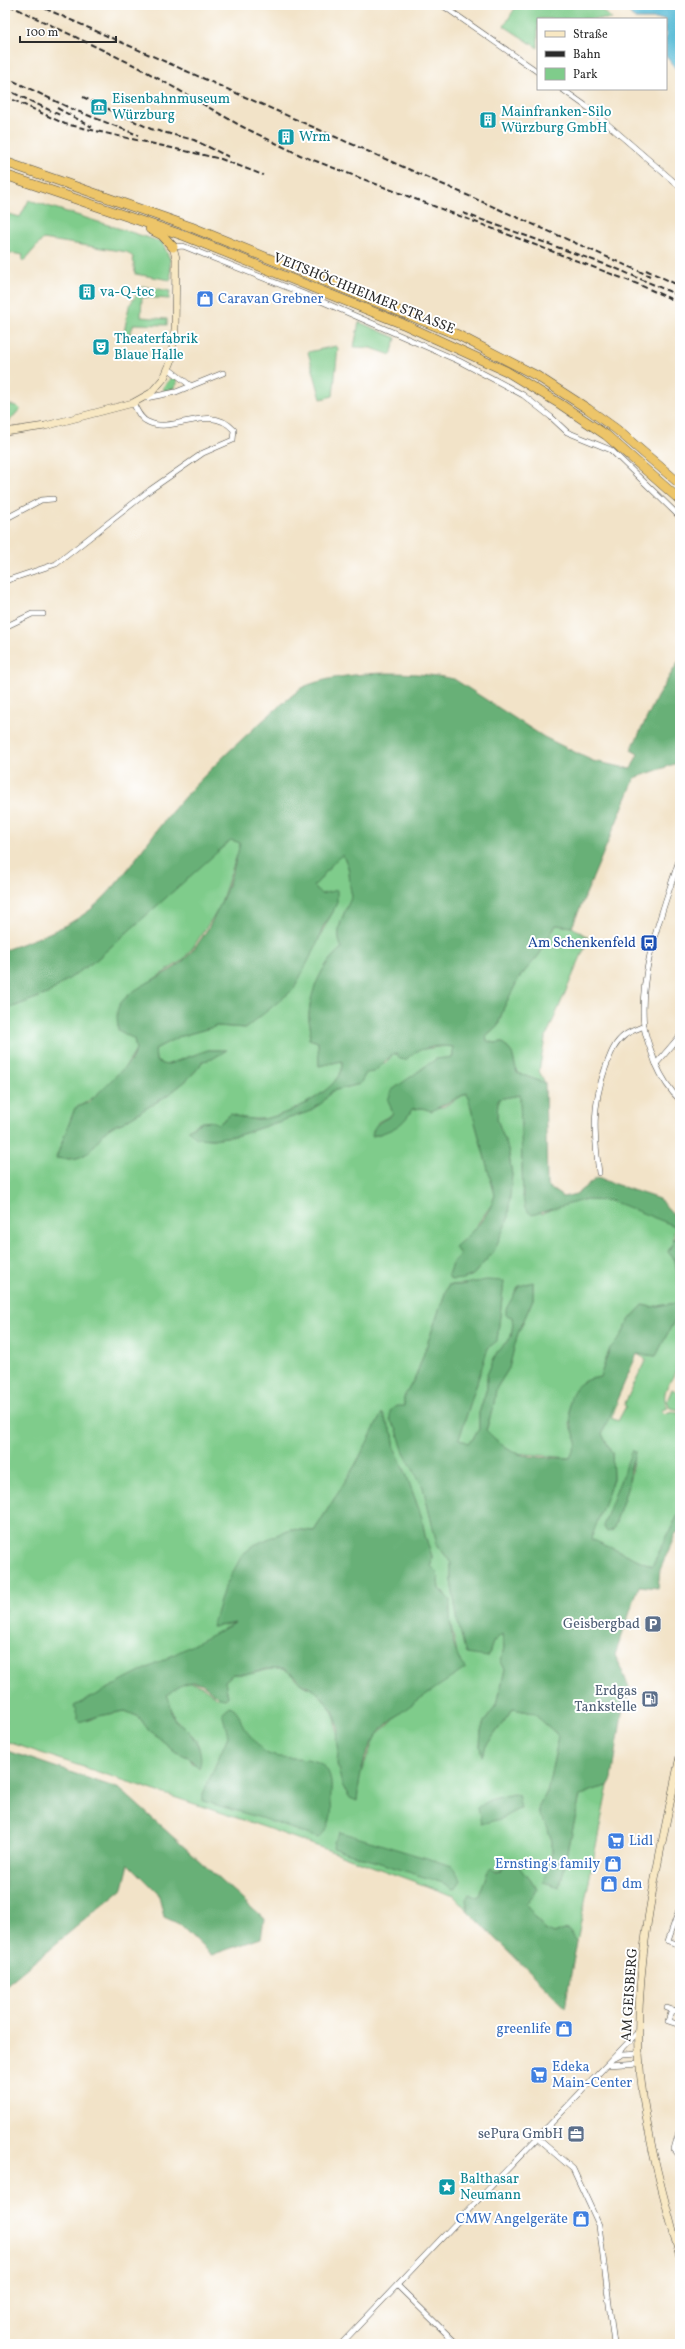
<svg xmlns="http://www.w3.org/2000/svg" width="685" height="2349" font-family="Vollkorn,serif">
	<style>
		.green { fill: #7fcc8b; stroke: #557c5b; fill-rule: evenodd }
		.forest { fill: #67b077; stroke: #496e51 }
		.water { fill: #58bbd6; stroke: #427380 }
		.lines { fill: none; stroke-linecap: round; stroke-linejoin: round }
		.street-casing { stroke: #494743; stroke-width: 6 }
		.secondary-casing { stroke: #494743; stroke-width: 8 }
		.highway-casing { stroke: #494743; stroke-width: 10 }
		.street { stroke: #fff; stroke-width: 5 }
		.secondary { stroke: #f8e8c3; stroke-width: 7 }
		.highway { stroke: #edc569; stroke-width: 9 }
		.rail { stroke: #2b2b2b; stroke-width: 2; stroke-dasharray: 6 3; stroke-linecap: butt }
		.labels { text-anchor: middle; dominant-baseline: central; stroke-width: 4; stroke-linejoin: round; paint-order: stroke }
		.culture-label { font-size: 14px; fill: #0d838f; stroke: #fff; text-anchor: start }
		.street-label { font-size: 14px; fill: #2b2b2b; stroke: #fff }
		.shop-label { font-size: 14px; fill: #366cbe; stroke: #fff; text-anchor: start }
		.transit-label { font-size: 14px; fill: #164399; stroke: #fff; text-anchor: end }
		.service-label { font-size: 14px; fill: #4e5e75; stroke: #fff; text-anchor: end }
	</style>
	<rect width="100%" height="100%" fill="#fff"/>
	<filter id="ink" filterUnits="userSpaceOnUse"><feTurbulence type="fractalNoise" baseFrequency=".025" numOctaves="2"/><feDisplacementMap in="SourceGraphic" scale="8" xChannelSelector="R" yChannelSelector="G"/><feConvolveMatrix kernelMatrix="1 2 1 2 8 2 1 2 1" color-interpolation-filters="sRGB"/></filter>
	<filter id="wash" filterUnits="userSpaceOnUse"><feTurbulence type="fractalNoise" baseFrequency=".012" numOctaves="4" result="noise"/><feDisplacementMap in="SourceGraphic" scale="16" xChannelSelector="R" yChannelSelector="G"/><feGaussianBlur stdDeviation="0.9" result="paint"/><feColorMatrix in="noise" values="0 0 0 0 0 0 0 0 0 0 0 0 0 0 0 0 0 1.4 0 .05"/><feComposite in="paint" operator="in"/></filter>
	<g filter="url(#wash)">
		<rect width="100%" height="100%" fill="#f2e3c8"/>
		<g class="green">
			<path d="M517,5H596L612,19H538V48L504,26Z"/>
			<path d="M29,200L162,242L170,259L171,280L135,274L133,257L127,252L43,239L24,261L22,260L23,255L5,252V213L20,217Z"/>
			<path d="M142,286L170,291L169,299L142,297L141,317L167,319V325L134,324L129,337L123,338L129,306Z"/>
			<path d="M359,322L396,338L391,355L371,348L354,347Z"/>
			<path d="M336,346L338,348L333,396L321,399L308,352Z"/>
			<path d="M171,378L177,379V384L173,389L164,391L163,387Z"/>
			<path d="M5,404L17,406L20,409L5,426Z"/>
			<path d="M231,839L241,843L219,908L194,946L183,960L125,998L127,1035L134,1039L136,1050C125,1071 97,1099 75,1108L56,1158C101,1165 89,1131 122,1123C150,1105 185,1089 203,1061L212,1059L226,1050H208L166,1065L156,1061L155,1049L178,1037L217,1026L246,1028C269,1008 292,985 308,959C318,944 323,927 333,912L314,886C324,876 330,864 342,854C353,872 347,877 352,896C345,912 333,931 342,948C322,962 312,991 309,1014C308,1025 313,1025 309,1039L318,1042L319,1066L342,1061C346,1089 285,1117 262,1119C250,1120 242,1118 231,1114L219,1124C207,1119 198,1122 188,1130L196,1138L213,1139L239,1135L308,1112L332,1091L360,1084L366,1072L386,1063L393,1054H410L417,1050L446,1046L453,1047V1057C419,1061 406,1082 391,1110L393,1114L378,1122L373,1136C386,1133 406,1123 412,1109L443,1107L467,1093L495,1195L492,1204L471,1233L460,1255L452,1264L448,1275L463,1279L473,1275L494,1251L512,1175L508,1149L497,1119L498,1099L520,1095L523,1197L542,1214C562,1202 589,1197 611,1201C628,1203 658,1219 675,1226L673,1242L668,1252L675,1260L680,1299L677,1303L651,1307L643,1305L630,1319L620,1338L610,1348L600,1377L584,1381L570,1424L578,1442L570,1458L514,1453L503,1446L486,1431L494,1404L496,1389L509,1368L517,1336L533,1299V1282L512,1317L513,1323L511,1337L497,1352L487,1375V1388L479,1413V1429L473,1439L468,1443L459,1439L488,1348L497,1340L504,1281L448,1285L416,1376L404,1397V1406L390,1420L397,1430L404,1453L423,1487L437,1544L451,1563V1580L458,1623L488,1657L493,1642L502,1634L504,1647L501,1662L505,1669L497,1705L484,1722L481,1731L480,1746L482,1756L486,1746L513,1709L533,1713L559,1736L547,1792L539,1806V1815L547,1827L552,1841V1853L546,1870L560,1887L580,1796L592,1790L608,1786L577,1941L567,1929L554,1934L545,1930L525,1904L538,1889L514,1860H509L500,1871H488L478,1899L474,1896L466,1904L468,1911L454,1896L267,1828L5,1741V1010L47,994L96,960ZM383,1414L393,1435L395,1449L405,1471L422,1518L425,1536L432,1556L431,1566L437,1572L439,1589L444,1593L458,1658L375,1737L360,1775L357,1800C328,1791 345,1733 332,1711C328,1704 321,1695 314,1690C310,1688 304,1687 300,1683C295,1679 293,1672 285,1670C272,1666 260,1673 248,1674C243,1675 238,1674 233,1674L225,1681L228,1696L216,1698C198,1680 187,1677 167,1695L174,1718L194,1737L199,1747L193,1764L189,1757L176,1752L147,1728L139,1717L125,1711L99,1716L87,1721L237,1622L213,1627L242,1555L290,1529L314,1531L354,1467Z"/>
			<path d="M556,925L572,927L589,938L545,1039L539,1071L545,1083L517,1073L512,1053L502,1042L494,1043L487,1041L486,1036L498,1025L504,1007L519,978L539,955Z"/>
			<path d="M680,1316C680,1330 682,1346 680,1360C677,1379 657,1388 668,1408L662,1410L663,1414L672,1411L680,1414V1511L652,1566L590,1539L613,1479L612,1453L602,1434L615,1401L618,1403L611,1418L618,1421L626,1406L624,1405L646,1359L637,1354L656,1356L675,1319ZM635,1451L629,1483L613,1530Z"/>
			<path d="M672,1389L680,1393V1410L670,1408L667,1401Z"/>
		</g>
		<g class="forest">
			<path d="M680,659V762L635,778L572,927L556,925L539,955L519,978L504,1007L498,1025L486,1036L487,1041L494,1043L502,1042L512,1053L517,1073L545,1083L547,1186L563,1197L576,1194L597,1178L659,1199L679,1220L675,1226L612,1201L583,1200L532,1215L525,1209L523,1197L520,1095L498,1099L497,1119L508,1149L512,1175L508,1219L494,1251L473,1275L463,1279L451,1280L448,1275L452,1264L460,1255L455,1247C472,1232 489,1217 495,1195L467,1093L431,1111L422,1108L412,1109C403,1127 390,1131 372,1136C374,1121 383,1122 393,1114L388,1100L392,1090L436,1059L453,1057V1047C438,1044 415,1048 406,1060L400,1059L397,1054H393L374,1072L366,1073L360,1084L332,1091L322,1103L308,1112L239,1135L213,1139L196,1138L188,1130C199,1123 207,1118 219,1124L231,1114C242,1118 250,1120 262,1119C285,1117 346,1089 342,1061L319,1066L318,1042L309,1039C313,1024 308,1026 309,1015C310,991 323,962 342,948C333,931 345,912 352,896C347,878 353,870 342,855C330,864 324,876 314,886L321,894L337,890V902L333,912L323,927L317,944L294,989L246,1028L217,1026L178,1037L155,1049L156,1061L166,1065L208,1050H227L212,1059L203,1061C185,1089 150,1105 122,1123C89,1131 102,1165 56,1158L75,1108L89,1102L130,1062L136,1050L134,1039L118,1030C118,1024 116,1014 118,1008C126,988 168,976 184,960C214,929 231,884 240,843L231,840L96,960L47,994L5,1010V950C34,939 65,929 90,910C120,886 143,846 168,816C207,769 254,727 301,688C339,670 413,670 454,679L544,737L593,761L631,769L638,754L631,750L657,697Z"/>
			<path d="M680,1228V1291L675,1260L668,1252Z"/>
			<path d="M486,1280L504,1281L497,1341L488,1348L459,1439L468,1443L473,1439L479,1429V1413L487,1388V1375L497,1352L511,1337L513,1323L512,1317L506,1315V1309L519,1286L533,1282V1299L517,1336L509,1368L496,1389L494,1404L486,1430C494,1438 503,1447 513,1452C526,1458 555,1458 570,1458L577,1442C570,1424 561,1392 585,1381C589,1379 595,1378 600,1377L610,1348L620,1338L630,1319L643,1305L651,1307L676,1303L680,1299V1316L675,1319L656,1356L637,1354L602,1434L612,1453L613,1479L591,1539L652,1566L680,1511V1531L676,1533L660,1570L658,1588L639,1586L615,1655L630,1689L628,1700H624L612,1779L608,1786L592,1790L580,1796L560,1887L543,1882L552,1853V1841L547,1827L539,1815V1806L547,1792L559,1736L533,1713L513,1709L486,1746L482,1757L480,1746L481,1731L484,1722L497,1705L505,1669L501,1662L504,1647L502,1634L493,1642L488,1657L466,1654L458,1623L451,1580V1563L437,1544L423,1487L404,1453L397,1430L390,1420V1411L396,1406H404V1397L416,1376L448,1285H460Z"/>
			<path d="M382,1413L393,1435L395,1449L405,1471L422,1518L425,1536L432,1556L431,1566L437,1572L439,1589L450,1600C450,1624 450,1650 466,1668C442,1685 392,1714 376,1736C363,1754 359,1779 357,1801L350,1798L342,1785L337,1764L338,1752L336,1739L339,1728L333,1711L324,1699L314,1690L300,1683L296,1677L284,1669H267L249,1674H233L225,1681L228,1697L225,1699C214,1698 212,1691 204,1685C192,1677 176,1687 167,1695C171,1702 171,1714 174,1719C176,1722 181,1724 184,1727C195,1737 205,1753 199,1768L188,1757L176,1752L147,1728L139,1717L125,1711L99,1716L79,1722L74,1706L235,1623L212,1627L223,1591L242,1555L254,1545L290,1529L314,1531L356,1464Z"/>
			<path d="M632,1450L635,1454L630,1468L629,1483L613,1530L607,1532L603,1526Z"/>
			<path d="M229,1706C239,1708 240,1721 244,1728C246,1731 264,1752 266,1753C287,1764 326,1748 331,1781C332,1788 330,1795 331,1803C333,1816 329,1830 318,1838L261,1818L203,1801V1794L228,1736L222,1712Z"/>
			<path d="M5,1750L120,1789L264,1919L261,1938L211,1955L179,1924L164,1917L158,1893L129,1864L123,1888L5,1986Z"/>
			<path d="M513,1794L518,1795L521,1808L500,1819L481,1824L478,1808L489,1800Z"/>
			<path d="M340,1832L452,1866L461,1880L456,1888L453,1889L446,1884L333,1848L334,1842Z"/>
			<path d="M509,1860H514L538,1889L526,1904L545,1930L554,1934L567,1929L577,1941L565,2007L468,1911L466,1899L469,1894L478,1898L488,1871L491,1868L496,1872L500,1871Z"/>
		</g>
		<path class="water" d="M623,5H680V74L666,56V19H635Z"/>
	</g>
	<g filter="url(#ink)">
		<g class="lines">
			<g class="street-casing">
				<g id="street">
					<path d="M442,5L538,72"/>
					<path d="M562,89L590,109L680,187"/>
					<path d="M173,247L183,246L314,298L459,361L497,381L523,395L551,417L567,432L611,450L680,517"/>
					<path d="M169,369L191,386"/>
					<path d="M146,398L176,392L223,373"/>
					<path d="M5,519L41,500L53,499"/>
					<path d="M5,581L56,564L150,490L203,453L233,440L234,430C209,402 174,435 148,422C140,419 137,410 133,403"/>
					<path d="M5,627L32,614H43"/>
					<path d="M680,857C663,911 638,970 644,1027C646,1039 651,1050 655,1062C661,1076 668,1089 680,1100"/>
					<path d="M656,1064L680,1036"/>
					<path d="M599,1173C594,1134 592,1106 605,1069C610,1056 613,1044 625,1035C630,1031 638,1029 644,1026"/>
					<path d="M680,1907L668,1941L680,1945"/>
					<path d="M667,2008L680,2013"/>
					<path d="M672,2010L668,2021L680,2025"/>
					<path d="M615,2058L623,2054L640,2053"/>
					<path d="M608,2065L640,2063"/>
					<path d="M680,2128L674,2149L680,2156"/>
					<path d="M537,2138L573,2169L599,2225L614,2344"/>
					<path d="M398,2286L457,2344"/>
					<path d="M341,2344L639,2031"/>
				</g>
			</g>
			<g class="secondary-casing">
				<g id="secondary">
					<path d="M5,432L45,426L133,403L151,393L164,378L171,362L175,329L176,258L173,247"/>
					<path d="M680,1756C660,1853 635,1953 639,2053C642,2122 662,2191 680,2257"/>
				</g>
			</g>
			<g class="highway-casing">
				<g id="highway">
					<path d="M5,162L191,227L458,335L537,376L588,409L616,429L680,484"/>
					<path d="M5,175L185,236L403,324L506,371L560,404L606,435L680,500"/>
					<path d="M150,229L162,235L173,247"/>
				</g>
			</g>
			<use href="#street" class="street"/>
			<use href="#secondary" class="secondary"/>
			<use href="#highway" class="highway"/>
			<g class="rail">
				<path d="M9,5L140,68L241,126L300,155L640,285L680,303"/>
				<path d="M37,5L650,276"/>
				<path d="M5,77L72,109L138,135"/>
				<path d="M5,89L62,116"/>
				<path d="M5,96L65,124L221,159L263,175"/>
				<path d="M83,97L151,129L194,140L229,157"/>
				<path d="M57,108L92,127"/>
				<path d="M463,213L615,268L680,296"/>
				<path d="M646,270L680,286"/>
			</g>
		</g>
	</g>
	<defs>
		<g id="museum-square" transform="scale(0.9)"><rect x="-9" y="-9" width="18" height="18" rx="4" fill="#0f9aa8" stroke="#fff"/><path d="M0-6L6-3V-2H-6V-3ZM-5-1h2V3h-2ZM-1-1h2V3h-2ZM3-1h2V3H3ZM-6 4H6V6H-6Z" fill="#fff"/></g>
		<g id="building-square" transform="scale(0.9)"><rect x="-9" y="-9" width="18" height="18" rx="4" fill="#0f9aa8" stroke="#fff"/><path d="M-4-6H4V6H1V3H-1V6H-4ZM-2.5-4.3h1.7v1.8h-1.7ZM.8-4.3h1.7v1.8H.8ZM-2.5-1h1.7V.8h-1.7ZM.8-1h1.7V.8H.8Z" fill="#fff"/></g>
		<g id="shop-square" transform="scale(0.9)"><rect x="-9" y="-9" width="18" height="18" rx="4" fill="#3f7fe0" stroke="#fff"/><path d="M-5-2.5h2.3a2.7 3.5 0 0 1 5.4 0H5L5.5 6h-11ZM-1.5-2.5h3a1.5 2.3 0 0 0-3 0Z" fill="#fff"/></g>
		<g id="theatre-square" transform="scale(0.9)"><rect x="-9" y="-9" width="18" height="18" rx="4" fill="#0f9aa8" stroke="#fff"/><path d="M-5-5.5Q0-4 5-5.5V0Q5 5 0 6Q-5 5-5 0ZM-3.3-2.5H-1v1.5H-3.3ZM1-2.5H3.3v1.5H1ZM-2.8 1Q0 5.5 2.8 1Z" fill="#fff"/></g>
		<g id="bus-square" transform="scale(0.9)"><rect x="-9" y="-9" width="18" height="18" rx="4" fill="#1a4fb4" stroke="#fff"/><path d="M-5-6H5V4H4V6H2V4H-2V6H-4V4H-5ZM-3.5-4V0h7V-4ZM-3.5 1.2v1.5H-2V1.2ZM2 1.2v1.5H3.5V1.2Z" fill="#fff"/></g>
		<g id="parking-square" transform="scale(0.9)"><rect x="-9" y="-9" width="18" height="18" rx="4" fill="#5c6f8a" stroke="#fff"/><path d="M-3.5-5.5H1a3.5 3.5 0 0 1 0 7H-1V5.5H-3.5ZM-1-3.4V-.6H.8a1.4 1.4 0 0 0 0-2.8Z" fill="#fff"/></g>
		<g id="fuel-square" transform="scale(0.9)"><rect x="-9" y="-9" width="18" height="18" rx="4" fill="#5c6f8a" stroke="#fff"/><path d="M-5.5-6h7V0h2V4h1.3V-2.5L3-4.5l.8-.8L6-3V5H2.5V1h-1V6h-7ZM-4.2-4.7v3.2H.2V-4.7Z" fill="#fff"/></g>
		<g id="supermarket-square" transform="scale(0.9)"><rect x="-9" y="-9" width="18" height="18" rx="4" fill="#3f7fe0" stroke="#fff"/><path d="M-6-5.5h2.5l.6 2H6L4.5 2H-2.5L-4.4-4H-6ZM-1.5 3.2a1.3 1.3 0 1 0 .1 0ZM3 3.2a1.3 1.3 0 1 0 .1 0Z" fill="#fff"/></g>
		<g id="office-square" transform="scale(0.9)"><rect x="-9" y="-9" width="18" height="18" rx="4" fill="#5c6f8a" stroke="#fff"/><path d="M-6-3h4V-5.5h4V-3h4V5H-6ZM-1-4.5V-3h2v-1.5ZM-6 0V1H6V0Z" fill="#fff"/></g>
		<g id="sight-square" transform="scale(0.9)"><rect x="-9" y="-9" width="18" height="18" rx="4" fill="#0f9aa8" stroke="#fff"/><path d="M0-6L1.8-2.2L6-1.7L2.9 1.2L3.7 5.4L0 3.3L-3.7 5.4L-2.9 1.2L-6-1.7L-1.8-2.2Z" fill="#fff"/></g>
	</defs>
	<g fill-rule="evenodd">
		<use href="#museum-square" x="99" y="107"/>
		<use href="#building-square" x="488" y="120"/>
		<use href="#building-square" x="286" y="137"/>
		<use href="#building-square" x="87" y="292"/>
		<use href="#shop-square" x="205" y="299"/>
		<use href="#theatre-square" x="101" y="347"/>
		<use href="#bus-square" x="649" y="943"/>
		<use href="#parking-square" x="653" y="1624"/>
		<use href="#fuel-square" x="650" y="1699"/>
		<use href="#supermarket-square" x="616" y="1841"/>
		<use href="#shop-square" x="613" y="1864"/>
		<use href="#shop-square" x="609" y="1884"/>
		<use href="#shop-square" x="564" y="2029"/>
		<use href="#supermarket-square" x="539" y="2075"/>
		<use href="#office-square" x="576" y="2134"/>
		<use href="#sight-square" x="447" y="2187"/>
		<use href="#shop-square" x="581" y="2219"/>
	</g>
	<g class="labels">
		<g class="culture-label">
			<text x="112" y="99">Eisenbahnmuseum<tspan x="112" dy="16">Würzburg</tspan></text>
			<text x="501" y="112">Mainfranken-Silo<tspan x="501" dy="16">Würzburg GmbH</tspan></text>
			<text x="299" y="137">Wrm</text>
			<text x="100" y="292">va-Q-tec</text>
			<text x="114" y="339">Theaterfabrik<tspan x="114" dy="16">Blaue Halle</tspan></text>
			<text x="460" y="2179">Balthasar<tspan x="460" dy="16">Neumann</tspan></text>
		</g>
		<g class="street-label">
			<text transform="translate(364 294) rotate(22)">VEITSHÖCHHEIMER STRASSE</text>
			<text transform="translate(630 1995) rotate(-86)">AM GEISBERG</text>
		</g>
		<g class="shop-label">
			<text x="218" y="299">Caravan Grebner</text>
			<text x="629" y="1841">Lidl</text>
			<text x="600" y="1864" text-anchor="end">Ernsting's family</text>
			<text x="622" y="1884">dm</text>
			<text x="551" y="2029" text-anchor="end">greenlife</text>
			<text x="552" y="2067">Edeka<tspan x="552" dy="16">Main-Center</tspan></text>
			<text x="568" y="2219" text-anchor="end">CMW Angelgeräte</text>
		</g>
		<g class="transit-label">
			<text x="636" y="943">Am Schenkenfeld</text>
		</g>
		<g class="service-label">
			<text x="640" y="1624">Geisbergbad</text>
			<text x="637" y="1691">Erdgas<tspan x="637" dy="16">Tankstelle</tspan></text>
			<text x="563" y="2134">sePura GmbH</text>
		</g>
	</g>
	<rect width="685" height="2349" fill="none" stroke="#fff" stroke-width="20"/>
	<rect x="537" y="18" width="130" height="72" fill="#ffffff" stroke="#aaaaaa"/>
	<rect x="545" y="31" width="20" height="6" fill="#f8e8c3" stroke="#aaaaaa"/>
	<text x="573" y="38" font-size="12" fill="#2b2b2b">Straße</text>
	<rect x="545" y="51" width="20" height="6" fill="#2b2b2b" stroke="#aaaaaa"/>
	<text x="573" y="58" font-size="12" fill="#2b2b2b">Bahn</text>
	<rect x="545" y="68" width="20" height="12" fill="#7fcc8b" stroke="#aaaaaa"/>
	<text x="573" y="78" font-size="12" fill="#2b2b2b">Park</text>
	<path d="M20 36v6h96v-6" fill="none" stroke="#2b2b2b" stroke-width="2"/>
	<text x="26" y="36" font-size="12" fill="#2b2b2b" stroke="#ffffff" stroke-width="3" paint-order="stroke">100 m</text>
</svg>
